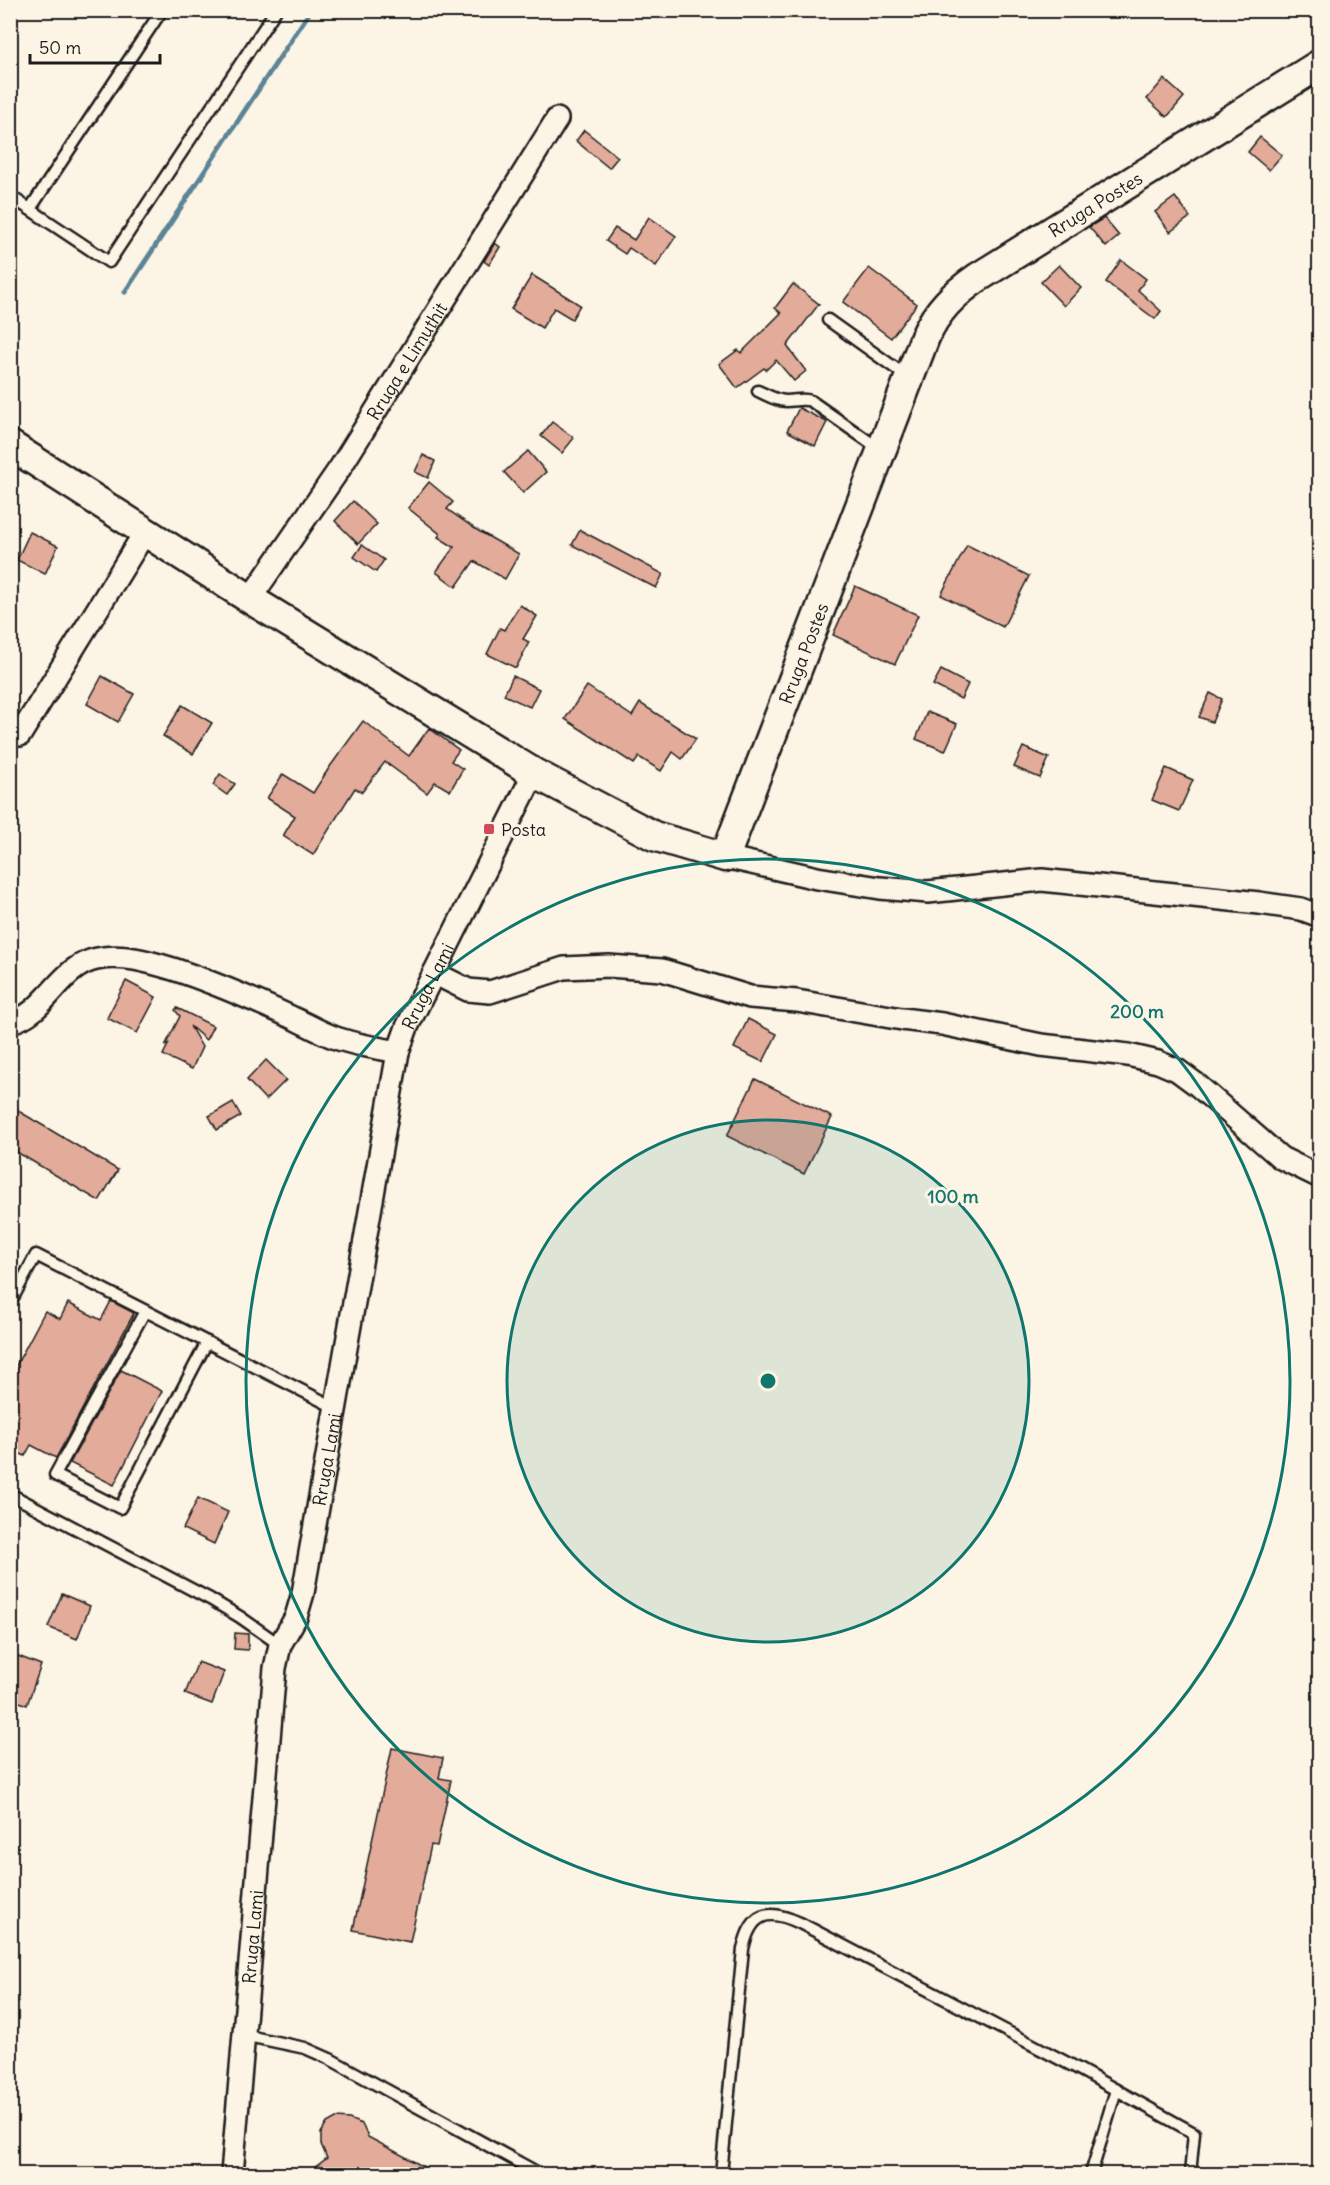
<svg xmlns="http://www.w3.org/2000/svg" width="1330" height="2185" font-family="Delius,sans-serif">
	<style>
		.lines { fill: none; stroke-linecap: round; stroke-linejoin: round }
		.stream { stroke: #5c8496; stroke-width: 5 }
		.building { fill: #e3ab9a; stroke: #1c1c1c; stroke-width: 1.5 }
		.lane-casing { stroke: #1c1c1c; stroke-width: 15 }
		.street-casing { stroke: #1c1c1c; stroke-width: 26 }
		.secondary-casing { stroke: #1c1c1c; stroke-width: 33 }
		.lane { stroke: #fcf5e5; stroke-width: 10 }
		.street { stroke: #fcf5e5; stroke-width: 21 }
		.secondary { stroke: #fcf5e5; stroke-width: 28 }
		.ring { fill: none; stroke: #0f766e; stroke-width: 3 }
		.poi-dot { fill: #d1495b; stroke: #fcf5e5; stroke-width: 2 }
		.labels { text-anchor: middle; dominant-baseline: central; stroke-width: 6; stroke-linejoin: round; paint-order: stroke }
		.street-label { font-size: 18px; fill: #1c1c1c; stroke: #fcf5e5 }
		.poi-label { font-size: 18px; fill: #1c1c1c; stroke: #fcf5e5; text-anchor: start }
		.centre { fill: #0f766e; stroke: #fcf5e5; stroke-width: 3 }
		.ring-label { font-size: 18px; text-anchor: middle; font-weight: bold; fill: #0f766e; stroke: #fcf5e5; stroke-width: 6; stroke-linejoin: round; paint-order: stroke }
	</style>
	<rect width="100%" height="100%" fill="#fcf5e5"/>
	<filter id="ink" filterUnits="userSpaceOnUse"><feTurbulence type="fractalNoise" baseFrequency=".0167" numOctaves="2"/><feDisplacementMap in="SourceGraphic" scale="12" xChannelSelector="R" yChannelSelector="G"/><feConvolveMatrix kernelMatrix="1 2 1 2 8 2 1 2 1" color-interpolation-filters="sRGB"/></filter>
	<g filter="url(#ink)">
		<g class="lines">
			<path class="stream" d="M125,292L311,10"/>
		</g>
		<g class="building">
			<path d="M1164,79L1184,97L1167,117L1147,99Z"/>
			<path d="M584,130L618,157L609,168L576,141Z"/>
			<path d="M1260,137L1282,155L1269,170L1248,152Z"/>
			<path d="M1175,197L1190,217L1170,232L1155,212Z"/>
			<path d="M649,217L676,236L656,266L629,248L625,254L606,241L615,228L634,240Z"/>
			<path d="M1104,218L1119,236L1106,247L1089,227Z"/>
			<path d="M495,243L500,247L489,265L484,261Z"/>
			<path d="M1121,260L1146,279L1138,290L1161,311L1155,319L1106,282Z"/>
			<path d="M1059,265L1081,288L1064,306L1041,282Z"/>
			<path d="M869,268L917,304L891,338L843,302Z"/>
			<path d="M532,275L580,305L572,319L554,308L542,328L511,309Z"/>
			<path d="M793,284L819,304L787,346L806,371L794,381L776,360L766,370L764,368L737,388L719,364L738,350L741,353L781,313L775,308Z"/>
			<path d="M799,408L827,422L815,446L787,431Z"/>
			<path d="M552,422L574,438L562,453L541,436Z"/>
			<path d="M528,451L546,472L523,493L504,472Z"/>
			<path d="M423,455L435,461L428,478L415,472Z"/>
			<path d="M429,482L453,502L447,509L477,530L519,554L505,579L474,561L456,587L436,572L454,547L438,537L440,534L408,508Z"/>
			<path d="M353,501L377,524L358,544L335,521Z"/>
			<path d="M580,530L663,574L656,588L572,545Z"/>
			<path d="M30,532L58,546L45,574L17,560Z"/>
			<path d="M362,545L384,560L376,572L354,557Z"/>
			<path d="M967,545L1029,576L1003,627L941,595Z"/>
			<path d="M855,586L918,615L895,664L833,635Z"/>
			<path d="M520,605L537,616L523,639L529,642L516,668L487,654L500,628L504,630Z"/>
			<path d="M941,670L968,684L961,699L933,685Z"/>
			<path d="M102,676L134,694L118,722L87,704Z"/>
			<path d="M513,676L539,689L530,707L504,695Z"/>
			<path d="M587,686L632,716L640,703L696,739L682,759L673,752L661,771L639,757L634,764L565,719Z"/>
			<path d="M1210,693L1222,699L1212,722L1199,717Z"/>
			<path d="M182,705L212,723L193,754L163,736Z"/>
			<path d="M927,712L957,724L945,751L916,739Z"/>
			<path d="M363,721L409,756L429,728L459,750L451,761L463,769L450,791L435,782L427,793L385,762L362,792L355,788L313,855L283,836L295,816L267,798L283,774L313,793L329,768Z"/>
			<path d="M1023,747L1049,758L1040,778L1014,767Z"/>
			<path d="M1166,768L1193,780L1179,811L1152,800Z"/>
			<path d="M220,774L235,784L227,795L213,785Z"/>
			<path d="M126,981L156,997L137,1033L107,1018Z"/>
			<path d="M177,1008L213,1026L206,1040L190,1026L202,1047L192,1069L163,1055L169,1043L165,1046L180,1016L175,1010Z"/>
			<path d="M748,1019L777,1034L763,1062L734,1048Z"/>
			<path d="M266,1060L286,1080L266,1100L247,1080Z"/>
			<path d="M755,1079L832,1117L804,1174L727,1136Z"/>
			<path d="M233,1102L241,1116L217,1130L209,1116Z"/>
			<path d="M10,1106L118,1170L99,1201L10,1148Z"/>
			<path d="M111,1301L134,1313L56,1458L31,1445L25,1456L10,1449V1377L45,1311L60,1319L68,1303L101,1320Z"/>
			<path d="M121,1370L162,1391L114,1485L70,1463Z"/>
			<path d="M198,1498L228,1512L214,1544L183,1529Z"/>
			<path d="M62,1594L90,1606L77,1639L48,1627Z"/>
			<path d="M235,1633L248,1634V1650L234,1649Z"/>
			<path d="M18,1656L41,1665L27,1705L10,1698V1677Z"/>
			<path d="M198,1662L224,1672L212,1704L185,1694Z"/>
			<path d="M392,1748L443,1758L439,1778L451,1780L437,1846L431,1845L410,1942L353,1930Z"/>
			<path d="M336,2118L349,2119L362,2124L368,2137L439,2175H305L327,2158L321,2144V2133L327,2123Z"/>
		</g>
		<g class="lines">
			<g class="lane-casing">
				<g id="lane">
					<path d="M10,196L109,262L276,10"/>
					<path d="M30,209L162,10"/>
					<path d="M828,320L909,378"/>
					<path d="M758,391C767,395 776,401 786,401C796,401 802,398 811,401L881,450"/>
					<path d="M10,1303L36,1255L336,1408"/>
					<path d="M145,1311L55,1475L120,1508L207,1342"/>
					<path d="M10,1494L210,1599L240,1617L280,1645"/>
					<path d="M243,2035L305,2048L330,2059L540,2174"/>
					<path d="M721,2174L743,1949C751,1912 768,1908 800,1923L1073,2066L1194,2133L1190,2174"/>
					<path d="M1091,2174L1116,2090"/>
				</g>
			</g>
			<g class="street-casing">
				<g id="street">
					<path id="s1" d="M250,599L340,468L557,119"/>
					<path d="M20,735L145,532"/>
					<path d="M725,857L817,878L880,888L928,892L1042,880L1259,903L1301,909L1320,916"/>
					<path d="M434,973L468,990L490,992L564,968L609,966L662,970L750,997L797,1001L902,1019L942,1024L1041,1045L1128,1055L1158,1062L1177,1070L1196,1084L1281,1158L1320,1177"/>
					<path d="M10,1022C47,1014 59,966 97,959C123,954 147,961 173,969C213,982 252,999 291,1017C306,1024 321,1033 336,1038C356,1045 378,1048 398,1052"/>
					<path id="s2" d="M232,2174L275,1668L280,1645L296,1617L303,1593L398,1052L407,1027L534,773"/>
				</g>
			</g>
			<g class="secondary-casing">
				<g id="secondary">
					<path id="s3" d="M10,445L250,599L534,773L654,836L725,857L925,337C937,310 954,294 977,278L1320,64"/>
				</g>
			</g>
			<use href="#lane" class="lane"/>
			<use href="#street" class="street"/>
			<use href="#secondary" class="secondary"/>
		</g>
	</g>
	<circle cx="768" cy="1381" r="261" fill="#0f766e" fill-opacity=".12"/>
	<g class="ring">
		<circle cx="768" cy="1381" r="261"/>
		<circle cx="768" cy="1381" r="522"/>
	</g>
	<rect class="poi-dot" x="483" y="823" width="12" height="12" rx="3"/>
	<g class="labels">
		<g class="street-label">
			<text stroke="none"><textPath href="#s3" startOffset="1604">Rruga Postes</textPath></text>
			<text stroke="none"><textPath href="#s1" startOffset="285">Rruga e Limuthit</textPath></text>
			<text stroke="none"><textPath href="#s3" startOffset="1046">Rruga Postes</textPath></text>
			<text stroke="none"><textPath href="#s2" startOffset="1210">Rruga Lami</textPath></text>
			<text stroke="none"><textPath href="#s2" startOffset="724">Rruga Lami</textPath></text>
			<text stroke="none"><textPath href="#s2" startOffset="238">Rruga Lami</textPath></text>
		</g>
		<g class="poi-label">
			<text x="501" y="829">Posta</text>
		</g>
	</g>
	<circle cx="768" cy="1381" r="9" class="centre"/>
	<g class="ring-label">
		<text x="1137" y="1018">200 m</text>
		<text x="953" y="1203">100 m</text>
	</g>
	<rect width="1330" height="2185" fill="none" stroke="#fcf5e5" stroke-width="36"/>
	<rect x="18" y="18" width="1294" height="2149" fill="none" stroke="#1c1c1c" stroke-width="2" filter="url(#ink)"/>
	<path d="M30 54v9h130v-9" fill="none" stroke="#1c1c1c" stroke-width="3"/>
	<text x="39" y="54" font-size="18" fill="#1c1c1c" stroke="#fcf5e5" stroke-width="4.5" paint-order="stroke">50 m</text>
</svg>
